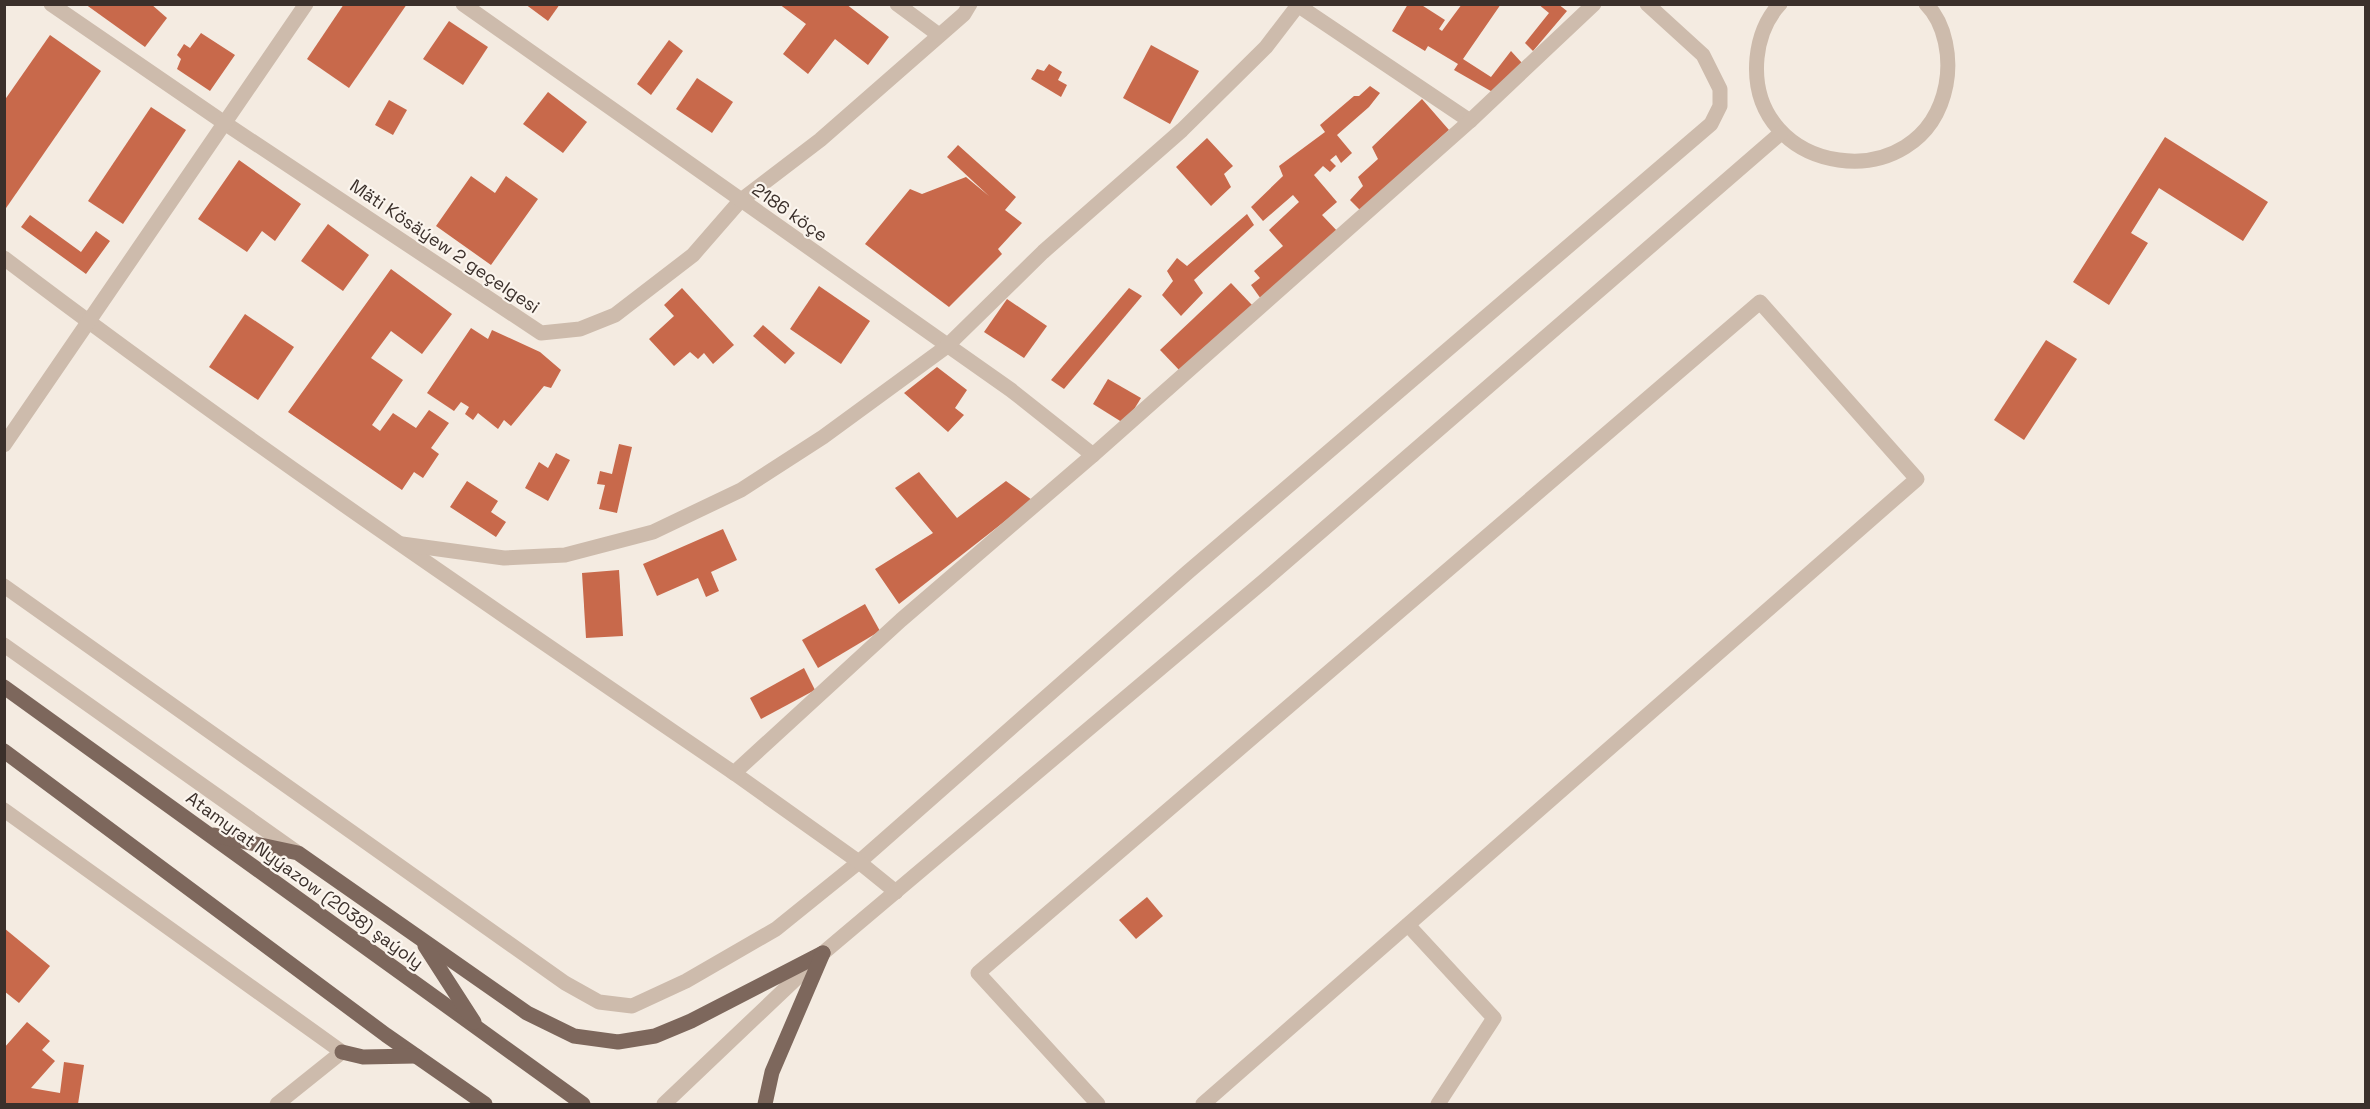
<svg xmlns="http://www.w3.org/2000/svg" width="2370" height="1109" font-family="'Space Grotesk',sans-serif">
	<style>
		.building { fill: #c8694b }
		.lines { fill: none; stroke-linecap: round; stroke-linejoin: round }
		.minor { stroke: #cdbbac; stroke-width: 15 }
		.tertiary { stroke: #cdbbac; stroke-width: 15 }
		.primary { stroke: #7d675c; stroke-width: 15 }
		.labels { text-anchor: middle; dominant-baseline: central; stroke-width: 4.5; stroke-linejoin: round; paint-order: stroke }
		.street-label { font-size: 18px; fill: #3b302b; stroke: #fbf5ee }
	</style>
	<rect width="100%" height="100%" fill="#f4ebe1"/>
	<g class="building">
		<path d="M85,4H151L167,18L145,47Z"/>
		<path d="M344,4H407L349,88L307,59Z"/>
		<path d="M525,4H560L548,21Z"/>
		<path d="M779,4H846L889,37L868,65L835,39L808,74L783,54L806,24Z"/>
		<path d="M1408,4H1420L1445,20L1439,29L1442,31L1462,4H1501L1463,59L1491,77L1511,51L1522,63L1496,94L1454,70L1458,64L1428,46L1425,51L1392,31Z"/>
		<path d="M1538,4H1558L1567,11L1533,51L1525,43L1549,13Z"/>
		<path d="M449,21L488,47L463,85L423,59Z"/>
		<path d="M201,33L235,55L210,91L177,69L181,59L177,55L184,44L190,48Z"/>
		<path d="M50,35L101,71L4,211V101Z"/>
		<path d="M669,40L683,51L651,95L637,84Z"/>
		<path d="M1151,45L1199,71L1170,124L1123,98Z"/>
		<path d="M1049,64L1062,72L1058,80L1067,85L1061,97L1031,79L1037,69L1044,71Z"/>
		<path d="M697,78L733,102L712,133L676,109Z"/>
		<path d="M1370,86L1380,93L1369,107L1337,135L1352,153L1341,163L1336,155L1330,160L1336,166L1330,172L1323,166L1314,175L1337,202L1322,215L1339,233L1261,299L1251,285L1260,278L1254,271L1283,246L1269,230L1299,202L1293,195L1263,221L1251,207L1283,176L1279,166L1325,132L1320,125L1354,96H1359Z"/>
		<path d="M548,92L587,122L563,153L523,124Z"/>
		<path d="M1422,99L1449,130L1360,210L1350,200L1363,186L1358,177L1378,159L1372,147Z"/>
		<path d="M389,100L407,110L393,135L375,125Z"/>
		<path d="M151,107L186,130L123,224L88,201Z"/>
		<path d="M2165,137L2268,202L2243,241L2159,188L2131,233L2148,243L2109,305L2073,282Z"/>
		<path d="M1207,138L1233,166L1224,174L1231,187L1211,206L1176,167Z"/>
		<path d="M958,145L1016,197L1005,210L1022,223L998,249L1002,254L949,307L865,244L910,189L922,194L966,177L989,196L947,157Z"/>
		<path d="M239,160L301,204L275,241L262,231L247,252L198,219Z"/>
		<path d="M471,176L495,193L506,176L538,199L491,265L436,226Z"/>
		<path d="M1247,214L1254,225L1194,280L1203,293L1181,316L1162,295L1173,281L1167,271L1177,258L1187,266Z"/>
		<path d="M30,215L81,252L96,231L110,241L86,274L21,227Z"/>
		<path d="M328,224L369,255L343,291L301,261Z"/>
		<path d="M391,269L452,314L422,354L391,331L371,358L403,380L372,425L380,431L393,413L416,428L429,410L449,423L431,448L439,454L423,478L414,472L402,490L288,412Z"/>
		<path d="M1231,283L1252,305L1182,373L1160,350Z"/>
		<path d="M819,286L870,321L841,364L790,329Z"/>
		<path d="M682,288L734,345L713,364L704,353L698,359L690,352L674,366L649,339L674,316L664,305Z"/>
		<path d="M1129,288L1142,296L1064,389L1051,380Z"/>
		<path d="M1007,299L1047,326L1024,358L984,332Z"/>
		<path d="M245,314L294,347L258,400L209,367Z"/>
		<path d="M763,325L795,353L785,364L753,336Z"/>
		<path d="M471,328L488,339L492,330L540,352L561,370L551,388L544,386L511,426L504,420L498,429L478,413L473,420L465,414L469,407L461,402L454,411L427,393Z"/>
		<path d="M2046,340L2077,359L2024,440L1994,420Z"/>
		<path d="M937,367L967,390L955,408L964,415L948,432L904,393Z"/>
		<path d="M1108,379L1141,398L1125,424L1093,404Z"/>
		<path d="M619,444L632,447L617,513L599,509L605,485L597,484L600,471L612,474Z"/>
		<path d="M556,453L570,460L548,501L525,488L539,462L548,468Z"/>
		<path d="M919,472L957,518L1006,481L1032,500L899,604L875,569L933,533L895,488Z"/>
		<path d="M467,481L498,501L491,512L506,522L496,537L450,507Z"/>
		<path d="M723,529L737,560L711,572L719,591L706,597L698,578L657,596L643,564Z"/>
		<path d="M619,570L623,636L586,638L582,573Z"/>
		<path d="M865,604L880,631L818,668L802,640Z"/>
		<path d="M804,668L815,690L761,719L750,698Z"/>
		<path d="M1147,897L1163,916L1136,939L1119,920Z"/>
		<path d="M4,928L50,966L19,1003L4,991Z"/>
		<path d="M27,1022L50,1041L42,1050L55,1061L31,1088L60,1093L64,1062L84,1065L78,1104H4V1048Z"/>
	</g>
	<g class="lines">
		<g class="minor">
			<path d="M51,4L223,122L541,333L580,329L615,315L693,255L740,201L820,140L964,14L970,4"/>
			<path d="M463,4L1011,390L1093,455"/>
			<path d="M897,4L939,35"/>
			<path d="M1296,4L1470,121"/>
			<path d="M4,258C241,438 488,605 734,773L901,620L1093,455L1470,121L1594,4"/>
			<path d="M4,445L306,4"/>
			<path d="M402,544L504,558L565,555L653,532L741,490L823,437L946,347L1043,252L1182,130L1266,47L1299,4"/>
			<path d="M4,586L565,983L599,1002L632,1006L686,981L776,929L859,862L1188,572L1711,124L1720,106V89L1703,55L1647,4"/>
			<path d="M4,645L298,853"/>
			<path d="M734,773L859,862L896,892"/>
			<path d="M4,810L342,1052L277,1104"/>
			<path d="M1408,925L1494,1018L1438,1104"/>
			<path d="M1098,1104L978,973L1760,302L1917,479L1203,1104"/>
		</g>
		<g class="tertiary">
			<path d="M1780,4C1766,19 1759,38 1757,58C1746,177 1923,202 1946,85C1951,59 1946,24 1926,4"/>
			<path d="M664,1104L823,953L1265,580L1781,133"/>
		</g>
		<g class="primary">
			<path d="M4,687L583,1104"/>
			<path d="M4,751L386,1035L485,1104"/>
			<path d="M214,835L298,853L527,1013L574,1036L618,1042L655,1036L691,1021L823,953"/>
			<path d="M425,946L474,1022"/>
			<path d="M342,1052L363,1057L416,1056"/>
			<path d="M765,1104L772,1072L823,953"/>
		</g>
	</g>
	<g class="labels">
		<g class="street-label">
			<text transform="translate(790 212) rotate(35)">2186 köçe</text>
			<text transform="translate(445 246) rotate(34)">Mäti Kösäýew 2 geçelgesi</text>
			<text transform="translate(305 880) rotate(36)">Atamyrat Nyýazow (2038) şaýoly</text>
		</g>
	</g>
	<rect width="2370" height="1109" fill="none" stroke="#3b302b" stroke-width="12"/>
</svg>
